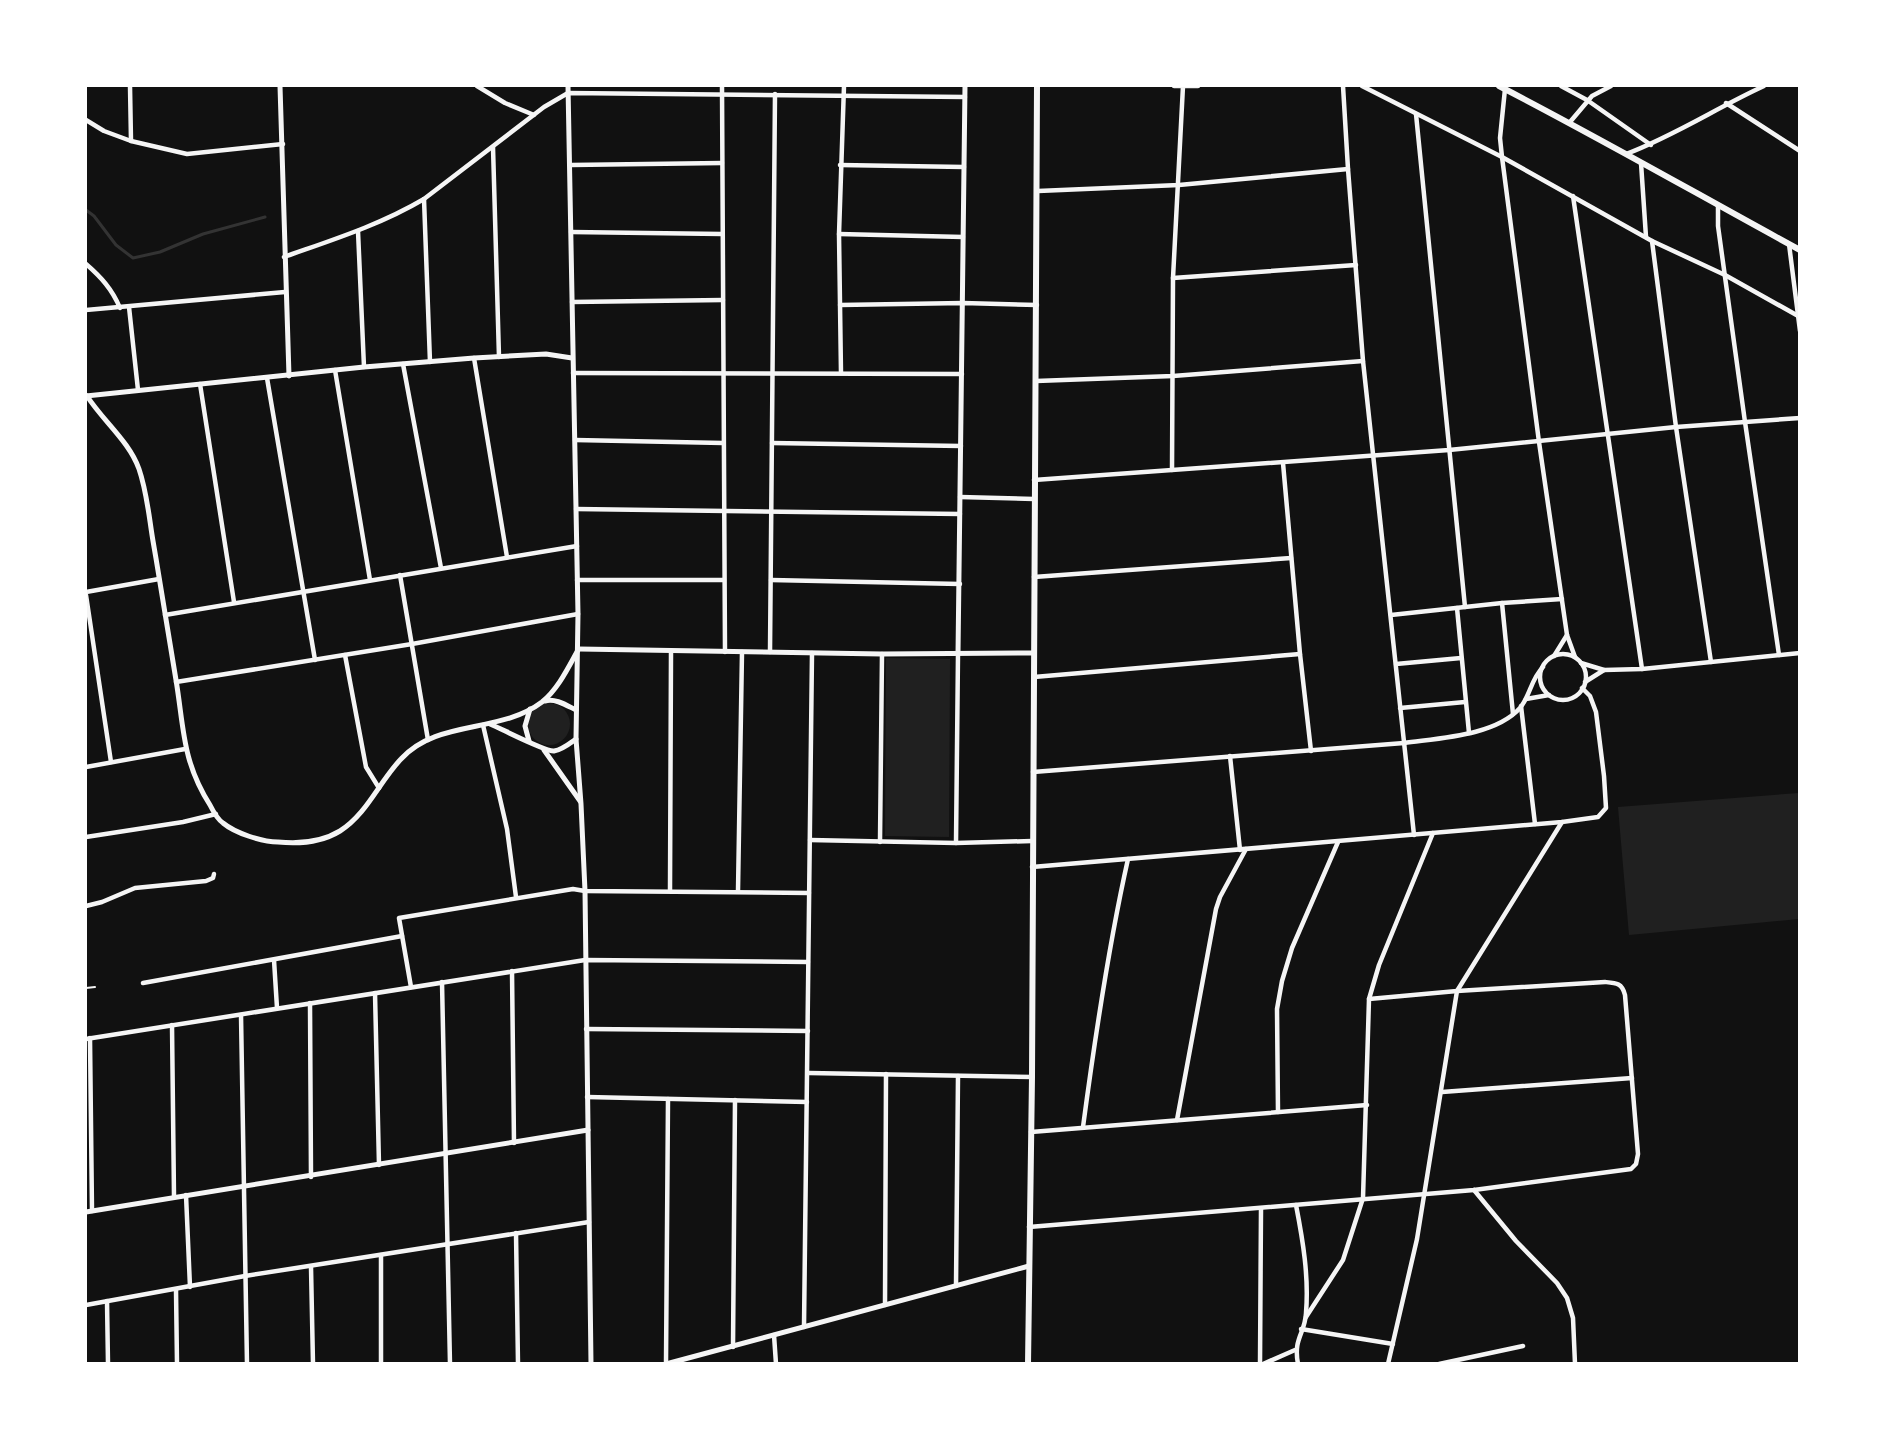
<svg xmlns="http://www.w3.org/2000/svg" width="1885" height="1449" font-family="'Source Sans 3',sans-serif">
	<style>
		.green { fill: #202020 }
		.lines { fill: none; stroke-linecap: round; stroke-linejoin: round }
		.stream { stroke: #333; stroke-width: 3 }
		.service { stroke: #f5f5f5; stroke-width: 2 }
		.minor { stroke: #f5f5f5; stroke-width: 4.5 }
		.tertiary { stroke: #f5f5f5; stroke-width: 5 }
		.secondary { stroke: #f5f5f5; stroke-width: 6 }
	</style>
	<rect width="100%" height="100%" fill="#111"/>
	<g class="green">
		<path d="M886,658L950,659L949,837L885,836Z"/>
		<circle cx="549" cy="724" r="21"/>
		<path d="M1799,793V919L1629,935L1618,807Z"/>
	</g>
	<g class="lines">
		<path class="stream" d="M86,210L94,216L116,245L133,258L160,252L203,234L265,217"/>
		<path class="service" d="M86,988L95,987"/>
		<g class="minor">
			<path d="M130,86L131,141"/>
			<path d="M477,86L505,103L534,115"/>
			<path d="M722,86L725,652"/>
			<path d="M1174,86H1198"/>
			<path d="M1343,86L1348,169L1363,361L1414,835"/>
			<path d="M1362,86L1502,157L1652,241L1725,275L1800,317"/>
			<path d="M1561,86L1587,100L1651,145"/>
			<path d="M1505,89L1500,138L1502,157L1539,442L1567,635L1575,657"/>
			<path d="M1726,103L1800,151"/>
			<path d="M1416,114L1465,607"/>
			<path d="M86,120L104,131L131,141L187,154L283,144"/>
			<path d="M1570,122L1592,96L1611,86"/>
			<path d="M493,147L499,357"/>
			<path d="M1626,154C1674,136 1718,107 1764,86"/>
			<path d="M1641,163L1646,237"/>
			<path d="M571,165L722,163"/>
			<path d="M840,165L964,167"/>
			<path d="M1038,191L1179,185L1348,169"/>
			<path d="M1573,196L1642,669"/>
			<path d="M424,199L430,362"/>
			<path d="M1718,205V226L1745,422L1779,655"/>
			<path d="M358,231L364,367"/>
			<path d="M571,232L722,234"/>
			<path d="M839,234L963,237"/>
			<path d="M1652,241L1676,427L1711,662"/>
			<path d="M1789,244L1800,331"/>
			<path d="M284,257C332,240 380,225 424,199L544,107L568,93L965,97"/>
			<path d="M86,264C101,277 112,289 120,308"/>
			<path d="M1173,278L1356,265"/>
			<path d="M572,302L723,300"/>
			<path d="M840,305L963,303L1037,305"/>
			<path d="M129,307L138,390"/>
			<path d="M86,310L285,292"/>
			<path d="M474,358L507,557"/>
			<path d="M403,364L441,568"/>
			<path d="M335,370L370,580"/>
			<path d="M573,373L962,374"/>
			<path d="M841,373L839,234L844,86"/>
			<path d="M267,378L315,660"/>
			<path d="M1036,381L1173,376L1363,361"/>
			<path d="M200,384L234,602"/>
			<path d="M575,440L723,443"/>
			<path d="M772,443L961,446"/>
			<path d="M1283,463L1300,654L1311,751"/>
			<path d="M1172,470L1173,278L1183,86"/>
			<path d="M1034,480L1449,450L1676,427L1800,418"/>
			<path d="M960,497L1034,499"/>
			<path d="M576,509L960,514"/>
			<path d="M400,575L428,740"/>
			<path d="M1034,577L1291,558"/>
			<path d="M577,580H724"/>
			<path d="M771,580L960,584"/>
			<path d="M86,592L159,579"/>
			<path d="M86,595L111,762"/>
			<path d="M1502,603L1513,714"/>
			<path d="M1457,608L1469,733"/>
			<path d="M165,615L577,546"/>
			<path d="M1391,615L1502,603L1562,599"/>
			<path d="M770,652L775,94"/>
			<circle cx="1563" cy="677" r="23"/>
			<path d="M345,655L366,767L379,788"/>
			<path d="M1554,656L1567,635"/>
			<path d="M1581,663L1604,670L1642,669L1800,653"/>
			<path d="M1396,664L1461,658"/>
			<path d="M1034,677L1300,654"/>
			<path d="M176,682L412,644L578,614"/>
			<path d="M1585,682L1604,670"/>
			<path d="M1526,699L1549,695"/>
			<path d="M1521,706L1535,824"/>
			<path d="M1400,708L1465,702"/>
			<path d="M483,725L507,829L516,897"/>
			<path d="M1230,756L1240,850"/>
			<path d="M86,767L185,749"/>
			<path d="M1033,772L1404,743C1439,738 1495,736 1520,708C1530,696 1531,679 1543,667"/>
			<path d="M86,837L183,822L216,814"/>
			<path d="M810,840L956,843L1032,841"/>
			<path d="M880,842L882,654"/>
			<path d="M956,843L958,654"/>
			<path d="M1032,867L1562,822L1598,817L1606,808L1604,776L1596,712L1590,696L1582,688"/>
			<path d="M670,891L671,652"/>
			<path d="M738,891L742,652"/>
			<path d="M86,906L102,902L135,888L206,881L213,878L214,874"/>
			<path d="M274,960L277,1008"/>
			<path d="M512,971L514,1143"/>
			<path d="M442,982L450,1364"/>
			<path d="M143,983L402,936"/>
			<path d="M411,987L399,918L573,889L585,891L809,893"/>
			<path d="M375,993L379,1165"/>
			<path d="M310,1003L311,1177"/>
			<path d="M241,1015L247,1364"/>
			<path d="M172,1025L174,1197"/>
			<path d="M586,1029L808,1031"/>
			<path d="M90,1038L92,1211"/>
			<path d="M86,1039L585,960L808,962"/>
			<path d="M809,1073L1032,1077"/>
			<path d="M1442,1092L1632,1078"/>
			<path d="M587,1097L807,1102"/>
			<path d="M1278,1112L1277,1009L1282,981L1292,948L1338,842"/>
			<path d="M1177,1120L1216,909L1220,897L1246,849"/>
			<path d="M1083,1127C1095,1037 1108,948 1128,859"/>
			<path d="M1031,1132L1367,1105"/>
			<path d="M1474,1190L1516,1241L1557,1283L1567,1298L1573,1318L1575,1364"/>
			<path d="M186,1195L190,1287"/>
			<path d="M1296,1205C1303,1241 1309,1277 1306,1313C1305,1334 1293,1338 1298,1364"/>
			<path d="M1029,1227L1474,1190L1631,1169L1636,1164L1638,1154L1625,995C1622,983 1616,983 1605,982L1457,991L1369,999"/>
			<path d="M516,1233L518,1364"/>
			<path d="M381,1255V1364"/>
			<path d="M311,1267L313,1364"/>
			<path d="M956,1286L958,1076"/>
			<path d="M176,1290L177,1364"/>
			<path d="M107,1301L108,1364"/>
			<path d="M86,1305L245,1276L589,1222"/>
			<path d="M885,1305L886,1074"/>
			<path d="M1306,1317L1343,1260L1363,1198L1369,999L1379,965L1433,833"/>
			<path d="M804,1327C807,1102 809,878 812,653"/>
			<path d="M1301,1329L1393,1344"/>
			<path d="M774,1335L776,1364"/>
			<path d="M733,1347L735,1100"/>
			<path d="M666,1363L668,1099"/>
			<path d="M1260,1364L1261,1209"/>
			<path d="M1263,1364L1295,1350"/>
			<path d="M1388,1364L1417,1239L1457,991L1562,822"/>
			<path d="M1439,1364L1523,1346"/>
		</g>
		<g class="tertiary">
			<path d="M280,86L289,376"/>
			<path d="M568,86L578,614L576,739L581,804L585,891L591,1364"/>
			<path d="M86,396L364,367L474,358L546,354L572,358"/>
			<path d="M87,396C103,421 129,441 139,469C147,492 149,517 153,541C161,587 168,633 176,680C184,728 182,761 210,805C213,811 217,819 223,823C235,833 262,842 278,842C298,844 322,842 340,831C367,814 379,782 401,759C437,719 500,734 542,702C558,689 568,668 578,650"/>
			<path d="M579,649L882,654L1034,653"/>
			<path d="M958,654L965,86"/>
			<path d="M545,701C555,698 566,705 576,710"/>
			<path d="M490,724C502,729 546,752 554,751C562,750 569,744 576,739"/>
			<path d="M529,741L525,726L530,709"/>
			<path d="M544,750L580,801"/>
			<path d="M86,1212L588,1130"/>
			<path d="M666,1364L1029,1266"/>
		</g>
		<g class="secondary">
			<path d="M1499,86C1600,138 1699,195 1800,250"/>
			<path d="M1028,1364L1032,1077L1037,86"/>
		</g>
	</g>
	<rect width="1885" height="1449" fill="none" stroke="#ffffff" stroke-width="174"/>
</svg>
